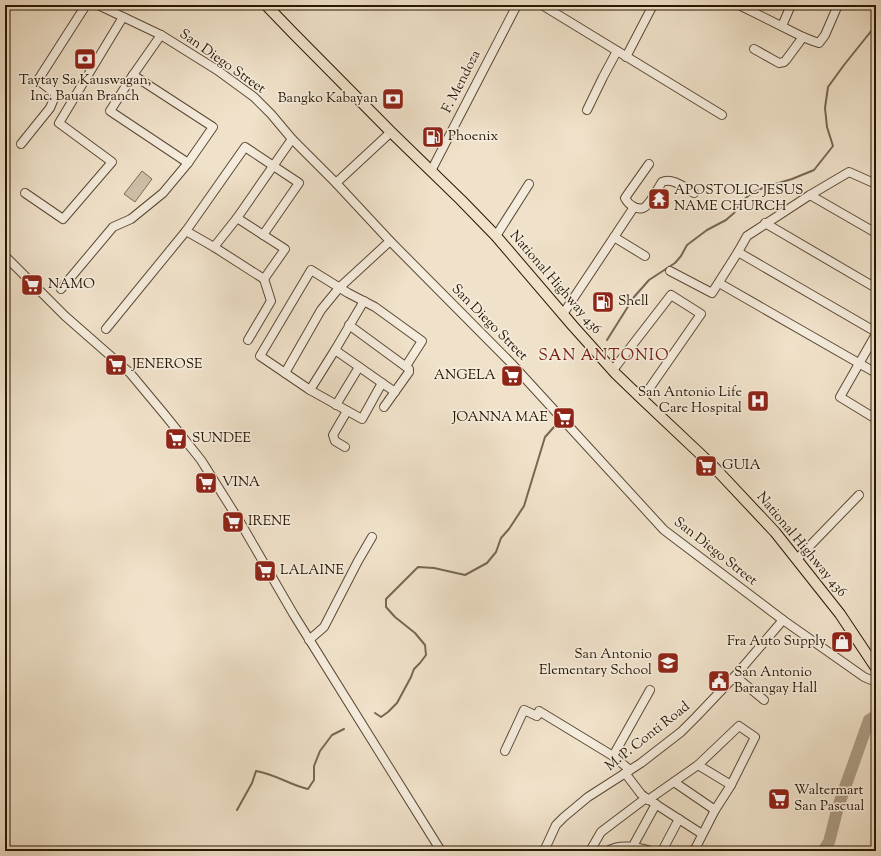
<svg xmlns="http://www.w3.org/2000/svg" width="881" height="856" font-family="'Sorts Mill Goudy',serif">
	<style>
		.park { fill: #cebfa8; stroke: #7b6a55 }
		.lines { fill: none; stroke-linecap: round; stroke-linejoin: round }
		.stream { stroke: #776751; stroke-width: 2 }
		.river { stroke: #ac9d86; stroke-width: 12 }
		.minor-casing { stroke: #5a4934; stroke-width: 10 }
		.major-casing { stroke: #281602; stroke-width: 12 }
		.minor { stroke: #f5ecdd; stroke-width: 8 }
		.major { stroke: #f0e2ca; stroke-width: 10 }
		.labels { text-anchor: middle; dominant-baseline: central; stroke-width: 3.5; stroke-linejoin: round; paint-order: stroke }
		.street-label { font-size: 14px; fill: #281602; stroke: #f5ecdd }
		.poi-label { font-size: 14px; fill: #281602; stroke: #f5ecdd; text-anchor: start }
		.quarter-label { font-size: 16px; letter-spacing: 1px; fill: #7a1f14; stroke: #f5ecdd }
	</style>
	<rect width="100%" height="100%" fill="#f0e2ca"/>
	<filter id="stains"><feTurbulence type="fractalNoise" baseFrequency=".005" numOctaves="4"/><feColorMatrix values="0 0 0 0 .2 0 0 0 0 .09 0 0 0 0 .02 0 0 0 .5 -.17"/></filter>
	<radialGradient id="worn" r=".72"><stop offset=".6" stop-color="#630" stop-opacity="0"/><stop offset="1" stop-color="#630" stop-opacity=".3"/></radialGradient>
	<path class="park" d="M142,171L152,179L135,202L124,194Z"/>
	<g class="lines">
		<g class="stream">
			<path d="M607,340L634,297L649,280L675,263L681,256L687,245L707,230L726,220L734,213L742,201L752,193L765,187L792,179L814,170L833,146L827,127L825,108L828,87L844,65L876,25"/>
			<path d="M375,713L381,717L388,712L397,703L411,677L414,669L420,663L426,655L425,645L415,633L395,617L386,607V599L418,567L434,568L465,575L487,563L496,552L501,538L509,529L524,506L545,437L554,427"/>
			<path d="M237,810L252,783L256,771C275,774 290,785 308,789L314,780V766L320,751L332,735L344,729"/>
		</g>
		<path class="river" d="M823,851L829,842L838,807L869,720L876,716"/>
		<g class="minor-casing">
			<g id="minor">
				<path d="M98,5L161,35L217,70L254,97L271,114L292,139L336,183L390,241L511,363L664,530L783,620L864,677L876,682"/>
				<path d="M542,5L722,115"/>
				<path d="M739,5L803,37L813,41L819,43L825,35L838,5"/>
				<path d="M782,26L791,5"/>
				<path d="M161,35L133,75L110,111L188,163"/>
				<path d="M754,49L779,63L784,62L786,60L803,37"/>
				<path d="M626,57L653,5"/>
				<path d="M587,110L603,77L617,51"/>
				<path d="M21,144L50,108L56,94L38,80L86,5"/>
				<path d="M649,164L625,198C627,202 630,205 634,207C636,208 641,209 643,208C649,206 658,188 662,182C672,177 685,188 694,193"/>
				<path d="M431,171L517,5"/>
				<path d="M336,183L391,132"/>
				<path d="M25,193L63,219L112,162L59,123L123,17"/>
				<path d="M810,195L876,233"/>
				<path d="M237,218L285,249L264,279"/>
				<path d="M765,223L876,288"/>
				<path d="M186,231L214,247L264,279L271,301L248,340"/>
				<path d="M496,236L529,184"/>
				<path d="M614,237L645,256"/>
				<path d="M214,247L237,218L292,139"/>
				<path d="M738,252L876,332"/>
				<path d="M5,256L65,316L130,373L165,415L201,460L240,522L294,615L441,851"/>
				<path d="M670,271L712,293L738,252L747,236L810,195L849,172L876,184"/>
				<path d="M719,283L876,373"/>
				<path d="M61,289L113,227L131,219L163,193L188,163L213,127L133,75"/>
				<path d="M563,314L634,207"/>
				<path d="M349,325L409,369V372L384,407"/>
				<path d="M106,329L186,231L245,147L299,183L263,235"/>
				<path d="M876,334L840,397L876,419"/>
				<path d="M335,350L395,392"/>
				<path d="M613,370L671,295L701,314L642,399"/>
				<path d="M285,373L321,310L339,288L390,241"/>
				<path d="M382,383L362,419L310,390L260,356L311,270L348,293L375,307L422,341L406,366"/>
				<path d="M310,390L335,350L364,301"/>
				<path d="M336,405L359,367"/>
				<path d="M345,447L335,441L333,435L347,411"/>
				<path d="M797,559L859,495"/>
				<path d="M309,640L324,627L358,561L372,537"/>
				<path d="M735,676L764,700"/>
				<path d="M505,751L524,710L537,716L539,711L613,756L630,770"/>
				<path d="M613,756L650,690"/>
				<path d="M698,765L731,785"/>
				<path d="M625,773L641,794L646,798L702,834"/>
				<path d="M674,782L715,810"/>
				<path d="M648,800L698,765L739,726L755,737L731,785L715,810L694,851"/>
				<path d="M633,846L656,804"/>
				<path d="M544,851L556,825L564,817L588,797L641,763L681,732L696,717L735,676L783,620"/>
				<path d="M590,851L601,832L646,798"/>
				<path d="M607,851C621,843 637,847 651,851"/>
				<path d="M662,851L679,819"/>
			</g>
		</g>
		<g class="major-casing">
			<path id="major" d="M266,5L294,34L391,132L461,200L496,236L573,326L616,374L642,399L713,466L775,532L840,614L876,668"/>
		</g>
		<use href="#minor" class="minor"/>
		<use href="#major" class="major"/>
	</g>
	<defs>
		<g id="bank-square" transform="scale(1.15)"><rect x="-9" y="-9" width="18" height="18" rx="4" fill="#8f2418" stroke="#f5ecdd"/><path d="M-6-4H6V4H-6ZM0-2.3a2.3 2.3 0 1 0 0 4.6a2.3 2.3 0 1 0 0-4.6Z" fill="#fff"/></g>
		<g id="fuel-square" transform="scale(1.15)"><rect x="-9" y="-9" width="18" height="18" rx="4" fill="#8f2418" stroke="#f5ecdd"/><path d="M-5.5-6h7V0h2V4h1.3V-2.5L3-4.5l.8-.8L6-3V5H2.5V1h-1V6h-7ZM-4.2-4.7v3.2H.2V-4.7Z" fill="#fff"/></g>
		<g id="temple-square" transform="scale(1.15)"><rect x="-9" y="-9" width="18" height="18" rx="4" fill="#8f2418" stroke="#f5ecdd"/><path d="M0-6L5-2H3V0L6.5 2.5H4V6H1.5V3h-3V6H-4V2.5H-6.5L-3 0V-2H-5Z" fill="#fff"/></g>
		<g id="supermarket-square" transform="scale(1.15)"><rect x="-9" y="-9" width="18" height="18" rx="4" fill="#8f2418" stroke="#f5ecdd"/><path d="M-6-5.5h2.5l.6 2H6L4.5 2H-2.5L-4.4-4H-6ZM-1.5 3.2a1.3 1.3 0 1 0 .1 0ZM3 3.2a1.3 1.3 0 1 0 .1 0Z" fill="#fff"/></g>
		<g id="hospital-square" transform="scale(1.15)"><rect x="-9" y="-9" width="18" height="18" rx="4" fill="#8f2418" stroke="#f5ecdd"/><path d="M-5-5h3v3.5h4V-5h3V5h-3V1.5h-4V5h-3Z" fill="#fff"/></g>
		<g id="shop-square" transform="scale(1.15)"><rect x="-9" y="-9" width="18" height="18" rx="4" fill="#8f2418" stroke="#f5ecdd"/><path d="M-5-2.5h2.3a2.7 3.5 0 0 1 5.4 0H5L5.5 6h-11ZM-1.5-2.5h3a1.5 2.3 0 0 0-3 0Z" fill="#fff"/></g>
		<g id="school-square" transform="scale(1.15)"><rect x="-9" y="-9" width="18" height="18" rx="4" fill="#8f2418" stroke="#f5ecdd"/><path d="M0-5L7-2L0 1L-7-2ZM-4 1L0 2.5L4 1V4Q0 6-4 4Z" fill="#fff"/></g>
		<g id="civic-square" transform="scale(1.15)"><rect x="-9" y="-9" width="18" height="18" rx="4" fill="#8f2418" stroke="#f5ecdd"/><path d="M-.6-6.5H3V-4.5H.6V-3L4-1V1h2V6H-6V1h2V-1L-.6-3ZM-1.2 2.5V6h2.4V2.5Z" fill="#fff"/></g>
	</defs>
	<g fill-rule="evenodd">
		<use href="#bank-square" x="85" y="59"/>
		<use href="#bank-square" x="393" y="99"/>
		<use href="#fuel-square" x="433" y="137"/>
		<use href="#temple-square" x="659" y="199"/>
		<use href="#supermarket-square" x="32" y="285"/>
		<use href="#fuel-square" x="603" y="302"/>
		<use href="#supermarket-square" x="116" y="365"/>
		<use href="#supermarket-square" x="512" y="376"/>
		<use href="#hospital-square" x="758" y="401"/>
		<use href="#supermarket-square" x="564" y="418"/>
		<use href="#supermarket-square" x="176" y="439"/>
		<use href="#supermarket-square" x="706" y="466"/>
		<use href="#supermarket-square" x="206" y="483"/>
		<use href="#supermarket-square" x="233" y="522"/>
		<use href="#supermarket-square" x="265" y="571"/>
		<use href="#shop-square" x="842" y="642"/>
		<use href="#school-square" x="668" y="663"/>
		<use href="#civic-square" x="719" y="681"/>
		<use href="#supermarket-square" x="779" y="799"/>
	</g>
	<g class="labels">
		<g class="street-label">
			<text transform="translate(222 62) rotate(35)">San Diego Street</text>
			<text transform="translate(462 82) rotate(-63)">F. Mendoza</text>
			<text transform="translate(555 283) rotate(49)">National Highway 436</text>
			<text transform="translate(489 323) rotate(45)">San Diego Street</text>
			<text transform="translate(801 545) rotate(50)">National Highway 436</text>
			<text transform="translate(715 552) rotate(38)">San Diego Street</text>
			<text transform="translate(648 737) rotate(-38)">M. P. Conti Road</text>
		</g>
		<g class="poi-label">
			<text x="85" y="81" text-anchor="middle">Taytay Sa Kauswagan,<tspan x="85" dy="16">Inc. Bauan Branch</tspan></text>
			<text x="378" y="99" text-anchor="end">Bangko Kabayan</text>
			<text x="448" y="137">Phoenix</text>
			<text x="674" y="191">APOSTOLIC JESUS<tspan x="674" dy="16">NAME CHURCH</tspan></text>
			<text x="48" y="285">NAMO</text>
			<text x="618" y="302">Shell</text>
			<text x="132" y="365">JENEROSE</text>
			<text x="496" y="376" text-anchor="end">ANGELA</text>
			<text x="742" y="393" text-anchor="end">San Antonio Life<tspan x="742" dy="16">Care Hospital</tspan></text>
			<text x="548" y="418" text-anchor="end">JOANNA MAE</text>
			<text x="192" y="439">SUNDEE</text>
			<text x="722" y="466">GUIA</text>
			<text x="222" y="483">VINA</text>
			<text x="248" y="522">IRENE</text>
			<text x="280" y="571">LALAINE</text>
			<text x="826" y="642" text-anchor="end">Fra Auto Supply</text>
			<text x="652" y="655" text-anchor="end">San Antonio<tspan x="652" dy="16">Elementary School</tspan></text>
			<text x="734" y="673">San Antonio<tspan x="734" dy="16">Barangay Hall</tspan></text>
			<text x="794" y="791">Waltermart<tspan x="794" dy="16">San Pascual</tspan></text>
		</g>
		<g class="quarter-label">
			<text x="604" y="356">SAN ANTONIO</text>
		</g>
	</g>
	<rect width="881" height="856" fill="none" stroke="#f0e2ca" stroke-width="20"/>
	<rect x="6" y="6" width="869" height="844" fill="none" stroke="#281602" stroke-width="2"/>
	<rect x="10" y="10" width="861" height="836" fill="none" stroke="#281602"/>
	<rect width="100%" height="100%" filter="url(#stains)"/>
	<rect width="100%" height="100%" fill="url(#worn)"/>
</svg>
